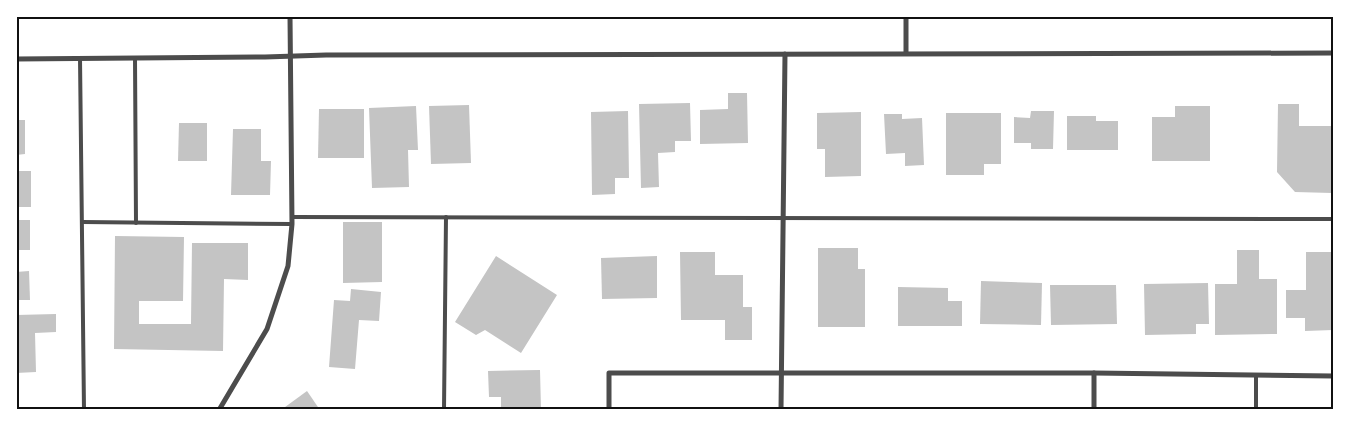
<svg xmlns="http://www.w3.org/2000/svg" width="1349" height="426" font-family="'Space Grotesk',sans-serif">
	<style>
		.building { fill: #c4c4c4 }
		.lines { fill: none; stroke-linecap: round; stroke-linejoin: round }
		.service { stroke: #4c4c4c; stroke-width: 4 }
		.minor { stroke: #4c4c4c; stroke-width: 5 }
		.neatline { fill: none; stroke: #111; stroke-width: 2 }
	</style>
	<rect width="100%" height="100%" fill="#fff"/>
	<g class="building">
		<path d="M728,93H747L748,143L700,144V110L728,109Z"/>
		<path d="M690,103L691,141H675V152L658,153L659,187L641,188L639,104Z"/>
		<path d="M1278,104H1299V126H1333L1332,193L1295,192L1277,172Z"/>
		<path d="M469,105L471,163L431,164L429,106Z"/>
		<path d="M416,106L418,150H408L409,187L372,188L369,108Z"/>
		<path d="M1175,106H1210V161H1152V117H1175Z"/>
		<path d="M319,109H364V158H318Z"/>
		<path d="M628,111L629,178H615V194L592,195L591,112Z"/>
		<path d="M1031,111H1054L1053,149H1031V143H1014V117L1030,118Z"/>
		<path d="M861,112V176L825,177V149H817V113Z"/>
		<path d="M946,113H1001V164H984V175H946Z"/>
		<path d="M884,114H902V119L922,118L924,165L905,166V153L886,154Z"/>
		<path d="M1067,116H1096V121H1118V150H1067Z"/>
		<path d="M16,120H25V154L16,155Z"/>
		<path d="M179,123H207V161H178Z"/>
		<path d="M233,129H261V161H271L270,195H231Z"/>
		<rect x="16" y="171" width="15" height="36"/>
		<rect x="16" y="220" width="14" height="30"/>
		<path d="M343,222H382V282L343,283Z"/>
		<path d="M115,236L184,237L183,301H139V324H191L192,243H248V280L224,279L223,351L114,349Z"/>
		<path d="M818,248H858V269H865V327H818Z"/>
		<path d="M1237,250H1259V279H1277V334L1215,335V284H1237Z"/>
		<path d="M680,252H715V275H743V307H752V340H725V320H681Z"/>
		<path d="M1306,252H1333V330L1305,331V318H1286V290H1306Z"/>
		<path d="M496,256L557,295L521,353L485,330L476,335L455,322Z"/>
		<path d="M657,256V298L602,299L601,258Z"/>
		<path d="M29,271L30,300H16V272Z"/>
		<path d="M981,281L1042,283L1041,325L980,324Z"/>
		<path d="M1208,283L1209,324H1196V334L1145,335L1144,284Z"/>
		<path d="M1050,285H1116L1117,324L1051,325Z"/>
		<path d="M898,287L948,288V301H962V326H898Z"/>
		<path d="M351,289L381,292L379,321L359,320L355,369L329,367L334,300L350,301Z"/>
		<path d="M56,314V332L35,333L36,372L16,373V315Z"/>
		<path d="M540,370L541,410H501V397H489L488,371Z"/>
		<path d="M307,391L320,410H281Z"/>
	</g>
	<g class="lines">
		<g class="service">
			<path d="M80,58L84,410"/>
			<path d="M135,58L136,223"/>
			<path d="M292,217L1333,219"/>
			<path d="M82,222L292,224"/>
			<path d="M444,410L446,217"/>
			<path d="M1256,410V375"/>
		</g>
		<g class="minor">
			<path d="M906,16V53"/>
			<path d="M16,59L265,57L326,55L1333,53"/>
			<path d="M219,410L267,329L288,266L292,224L290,16"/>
			<path d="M609,410V373H1094L1333,376"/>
			<path d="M781,410L785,54"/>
			<path d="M1094,410V373"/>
		</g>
	</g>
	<rect width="1349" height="426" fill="none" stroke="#ffffff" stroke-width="35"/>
	<rect x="18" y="18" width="1314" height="390" class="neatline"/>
</svg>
